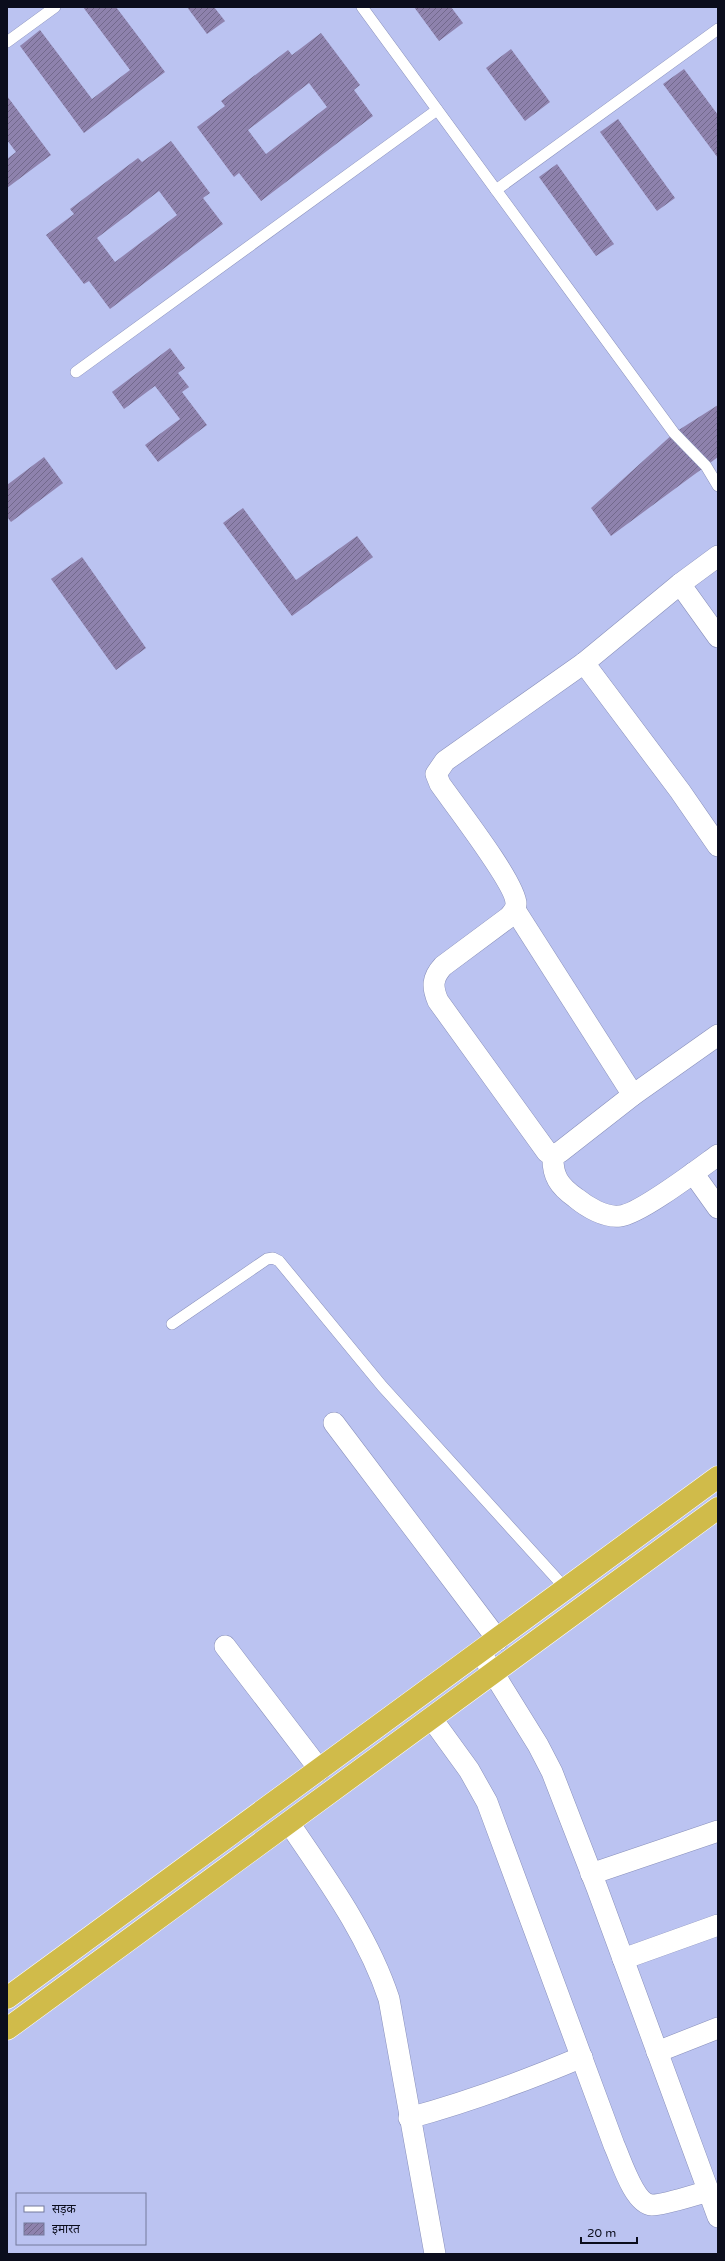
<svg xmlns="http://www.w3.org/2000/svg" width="725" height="2261" font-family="'Varela Round','Noto Sans Devanagari',sans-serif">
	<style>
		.building { fill: url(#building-hatch); fill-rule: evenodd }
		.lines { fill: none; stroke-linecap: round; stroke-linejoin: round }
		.service-casing { stroke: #8990bb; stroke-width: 12 }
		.minor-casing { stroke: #8990bb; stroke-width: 22 }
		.trunk-casing { stroke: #fff; stroke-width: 23 }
		.service { stroke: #fff; stroke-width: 11 }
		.minor { stroke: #fff; stroke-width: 21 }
		.trunk { stroke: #d0bb4a; stroke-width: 22 }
	</style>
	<defs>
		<pattern id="building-hatch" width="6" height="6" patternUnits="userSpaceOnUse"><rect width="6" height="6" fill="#8e82ad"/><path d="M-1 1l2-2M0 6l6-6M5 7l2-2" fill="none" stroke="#72698c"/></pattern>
	</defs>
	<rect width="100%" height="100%" fill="#bbc3f1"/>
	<g class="building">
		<path d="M83,7H116L165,72L84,133L20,46L40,30L92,99L130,70Z"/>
		<path d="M187,7H214L225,21L207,34Z"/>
		<path d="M414,7H451L463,23L439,41Z"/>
		<path d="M321,33L360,85L354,90L373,116L261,201L239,173L234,177L197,127L225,106L221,101L288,50L292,55ZM309,83L327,107L266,154L248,130Z"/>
		<path d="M511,49L550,102L525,121L486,68Z"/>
		<path d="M684,69L718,115V158L663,84Z"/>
		<path d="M7,96L51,155L7,188V159L16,152L7,140Z"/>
		<path d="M618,119L675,198L657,211L600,132Z"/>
		<path d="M171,141L210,193L203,198L223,224L110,309L89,281L84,284L46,235L74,214L70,209L138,158L142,162ZM159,191L177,215L115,262L97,238Z"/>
		<path d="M557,164L614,244L596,256L539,177Z"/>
		<path d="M170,348L185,368L178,373L189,387L182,392L207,425L158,462L145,445L180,419L155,386L124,409L112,392Z"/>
		<path d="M718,405V457L611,536L591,508L674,433Z"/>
		<path d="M44,457L63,483L11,522L7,517V485Z"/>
		<path d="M243,508L296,580L357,536L373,557L292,616L223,523Z"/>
		<path d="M82,557L146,648L116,670L51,579Z"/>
	</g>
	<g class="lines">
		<g class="service-casing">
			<g id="service">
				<path d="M362,7L674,433L706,466L718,486"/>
				<path d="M7,42L55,7"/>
				<path d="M496,190L718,29"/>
				<path d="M76,372L437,110"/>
				<path d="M172,1324L267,1259L273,1258L279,1261L382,1386L566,1589"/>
			</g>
		</g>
		<g class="minor-casing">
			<g id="minor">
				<path d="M718,556L680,584L584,663L445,761L436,774L440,784C454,804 517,885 516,904C516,910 512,913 509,917L443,966C432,978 432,987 438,1001L547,1152L553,1155L560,1152L633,1095L718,1035"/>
				<path d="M680,584L718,637"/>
				<path d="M584,663L680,791L718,846"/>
				<path d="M515,910L633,1095"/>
				<path d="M553,1155C552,1176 559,1186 576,1198C587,1207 605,1218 620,1216C640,1214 700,1168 718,1155"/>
				<path d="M693,1173L718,1208"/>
				<path d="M334,1423L498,1640"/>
				<path d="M225,1646L320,1770"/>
				<path d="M481,1653L538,1745L552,1772L597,1888L718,2217"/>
				<path d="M432,1719L469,1770L487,1802L614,2145C621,2160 634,2204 652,2205C665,2205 694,2195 709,2191"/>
				<path d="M289,1823C327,1879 368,1935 389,1999L435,2254"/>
				<path d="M591,1874L718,1831"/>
				<path d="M623,1959L718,1925"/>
				<path d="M657,2052L718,2028"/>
				<path d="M409,2118C468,2102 525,2081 582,2057"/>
			</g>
		</g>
		<g class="trunk-casing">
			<g id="trunk">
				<path d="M7,1998L718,1477"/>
				<path d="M7,2029L718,1508"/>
			</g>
		</g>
		<use href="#service" class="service"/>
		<use href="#minor" class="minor"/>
		<use href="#trunk" class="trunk"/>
	</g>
	<rect width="725" height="2261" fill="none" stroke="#0b0d1c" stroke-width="16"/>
	<rect x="16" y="2193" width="130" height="52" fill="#bbc3f1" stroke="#757a9c"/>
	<rect x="24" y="2206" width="20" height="6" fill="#ffffff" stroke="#757a9c"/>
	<text x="52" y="2213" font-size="12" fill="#0b0d1c">सड़क</text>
	<rect x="24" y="2223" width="20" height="12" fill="url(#building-hatch)" stroke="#757a9c"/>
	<text x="52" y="2233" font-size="12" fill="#0b0d1c">इमारत</text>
	<path d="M581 2237v6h56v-6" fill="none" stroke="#0b0d1c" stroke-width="2"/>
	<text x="587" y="2237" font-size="12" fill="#0b0d1c" stroke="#bbc3f1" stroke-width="3" paint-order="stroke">20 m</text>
</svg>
